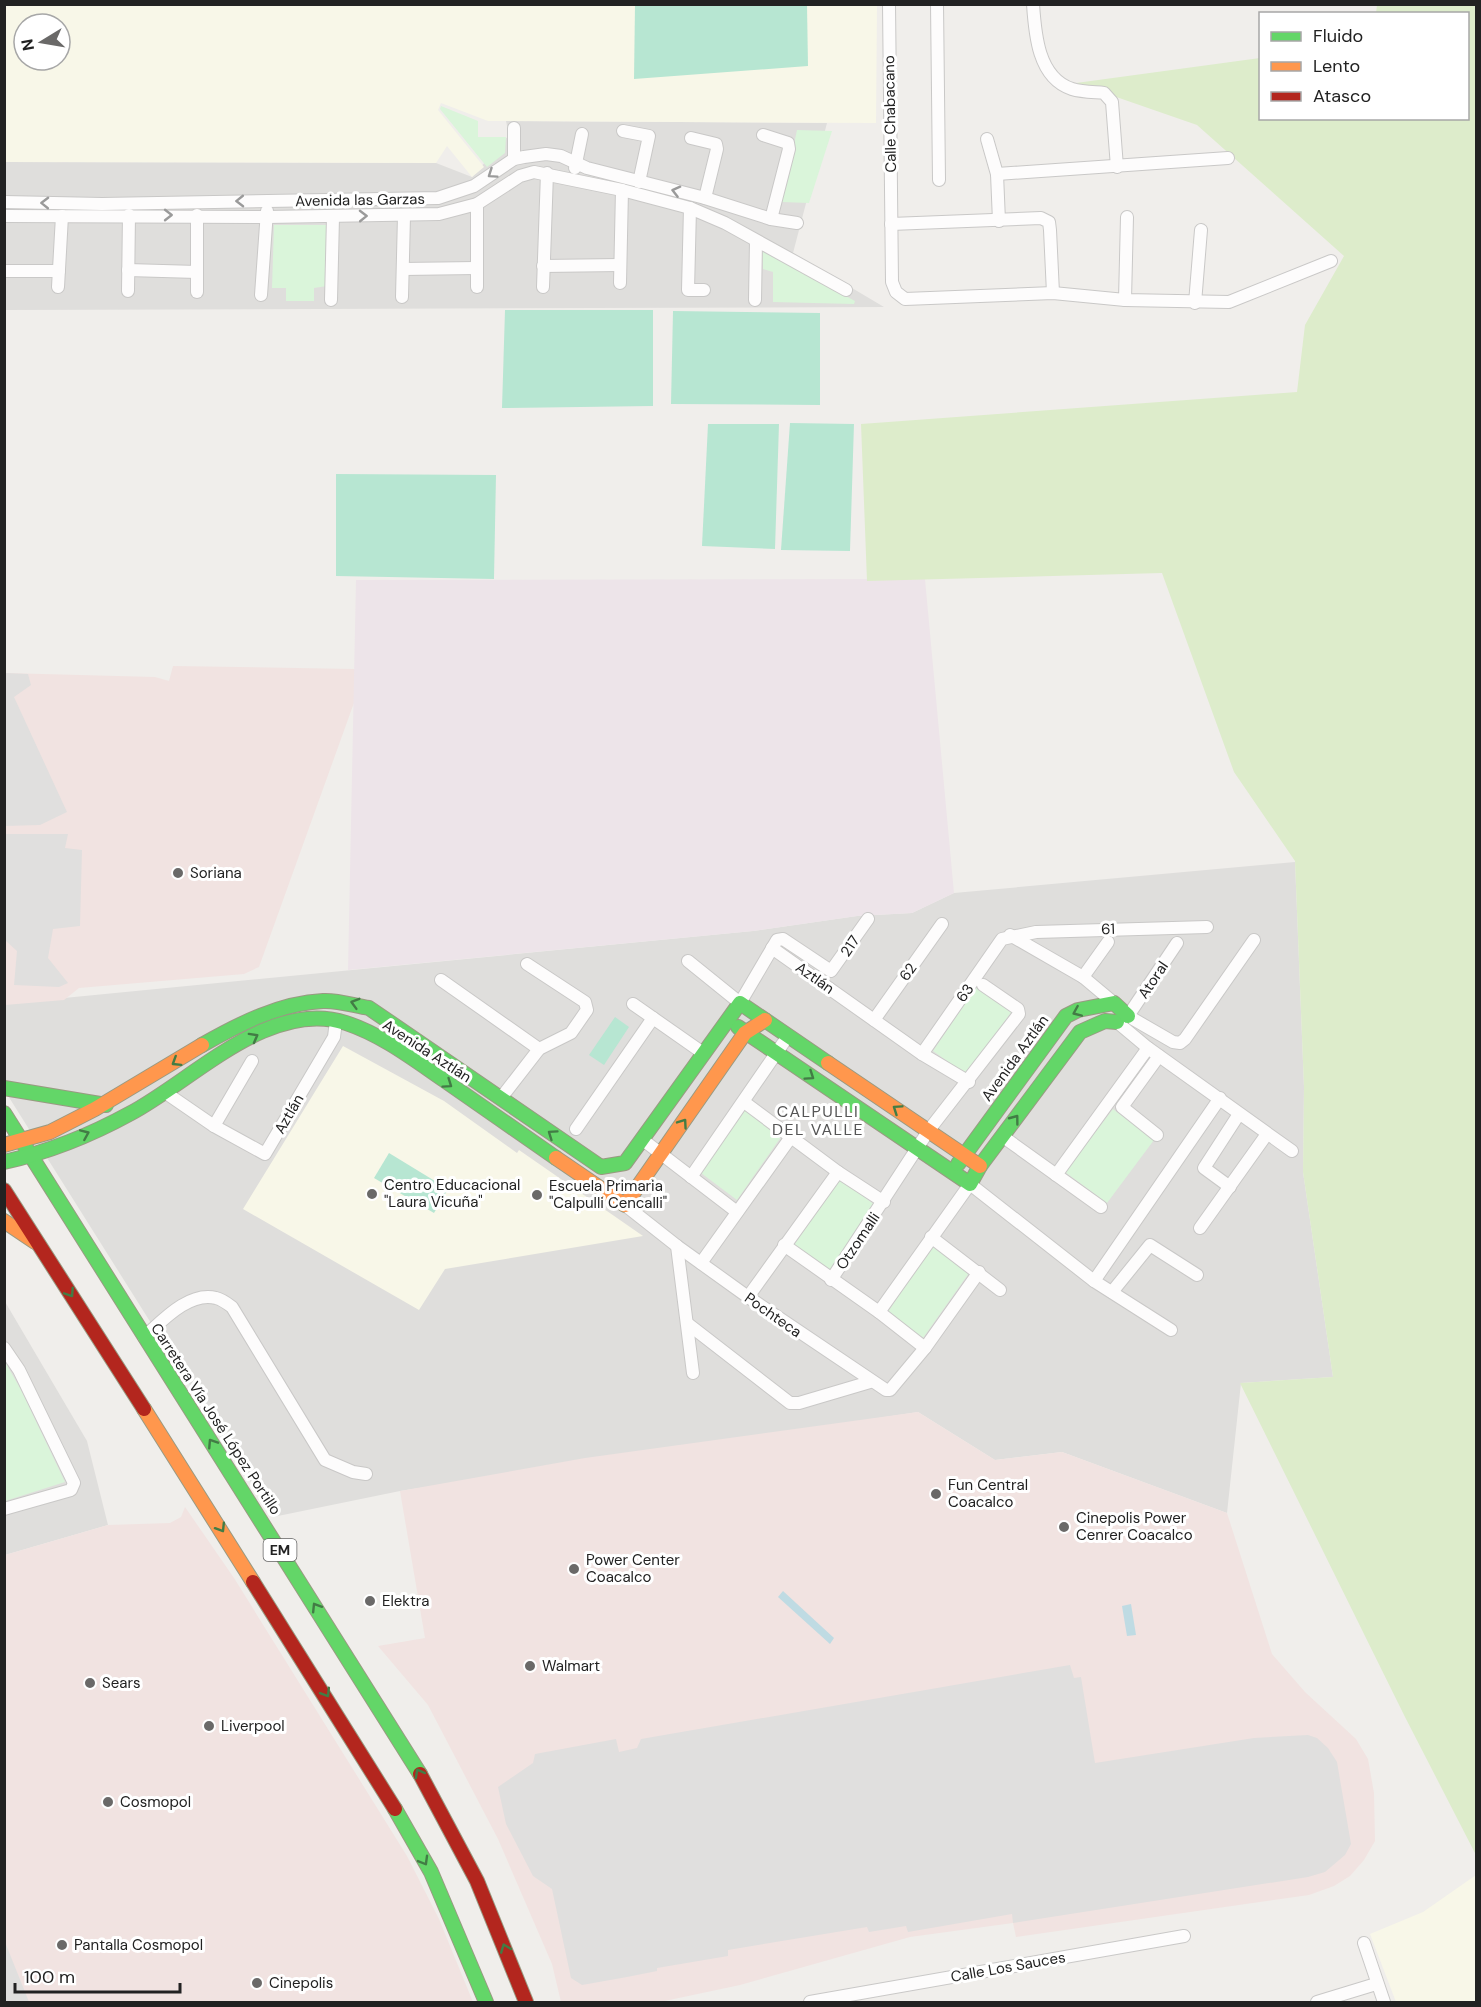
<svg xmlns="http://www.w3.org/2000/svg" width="1481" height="2007" font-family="'DM Sans',sans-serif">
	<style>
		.residential { fill: #dfdedc }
		.commercial { fill: #f1e3e1 }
		.industrial { fill: #ede4e9 }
		.education { fill: #f8f7e8; fill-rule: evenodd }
		.grass { fill: #ddeccb }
		.park { fill: #daf5da }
		.pitch { fill: #b7e6d2 }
		.parking { fill: #e0dfde }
		.water { fill: #bfdbe3 }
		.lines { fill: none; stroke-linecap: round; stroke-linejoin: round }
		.street-casing { stroke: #c9c8c7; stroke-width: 14 }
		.fast-casing { stroke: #999a82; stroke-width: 16 }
		.slow-casing { stroke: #999a82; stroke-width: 16 }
		.jam-casing { stroke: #999a82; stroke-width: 16 }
		.street { stroke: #fdfcfc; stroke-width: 12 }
		.fast { stroke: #63d668; stroke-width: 14 }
		.slow { stroke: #ff974d; stroke-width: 14 }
		.jam { stroke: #b3261e; stroke-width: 14 }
		.oneway { stroke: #9a9a9a }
		.oneway2 { stroke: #427c45 }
		.poi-dot { fill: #6a6968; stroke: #fff; stroke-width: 2 }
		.labels { text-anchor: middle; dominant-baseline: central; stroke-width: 6; stroke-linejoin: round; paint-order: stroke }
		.shield { fill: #fff; stroke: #646464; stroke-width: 1.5 }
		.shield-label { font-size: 14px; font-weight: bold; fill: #222 }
		.street-label { font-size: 15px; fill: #222; stroke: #fff }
		.poi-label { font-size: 15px; fill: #222; stroke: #fff; text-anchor: start }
		.neighbourhood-label { font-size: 16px; letter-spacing: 1.5px; fill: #555; stroke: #fff }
	</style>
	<rect width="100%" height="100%" fill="#f0eeeb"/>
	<g class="residential">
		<path d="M506,121L827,123L793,253L884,307L5,310V162L436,163L472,177L509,135Z"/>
		<path d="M1295,862L1304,1087L1303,1172L1333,1377L1241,1383L1227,1513L1062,1452L995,1460L918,1412L400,1491L273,1517L5,1091V1001L64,998L753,931L857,916L912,913L954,893Z"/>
		<path d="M4,1300L87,1441L108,1525L5,1555Z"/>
	</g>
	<g class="commercial">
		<path d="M173,666L355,669V700L259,967L244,974L79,988L64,1000L5,1005V673L155,677L169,681Z"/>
		<path d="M918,1412L995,1460L1062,1452L1227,1513L1272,1654L1305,1692L1356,1739L1368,1759L1374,1793L1375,1841L1364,1860L1350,1876L1334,1886L1309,1895L1016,1937L1013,1923L910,1937L740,1985L660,2002H561L552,1964L498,1839L428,1705L378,1646L425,1638L400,1491L585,1458Z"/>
		<path d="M185,1507L234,1578L407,1856L439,1919L473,2002H5V1555L108,1525L170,1523L181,1517Z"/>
	</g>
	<path class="industrial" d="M925,579L954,893L912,913L857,916L753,931L348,970L356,580Z"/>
	<g class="education">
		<path d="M5,5H877L876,123L488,121L441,103L438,110L484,167L472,177L447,146L436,163L5,162ZM24,24H60V60H24Z"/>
		<path d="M343,1046L444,1101L517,1153L519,1150L643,1236L445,1269L419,1310L243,1209Z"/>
		<path d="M1476,1875V2002H1396L1370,1934L1423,1912Z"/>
	</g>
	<path class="grass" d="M1377,5H1476V1855L1405,1717L1240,1383L1333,1377L1303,1172L1304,1087L1295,861L1234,772L1162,573L867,581L861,424L1297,392L1305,325L1344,256L1197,125L1076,83L1260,58V118H1468V14L1376,13Z"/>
	<g class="park">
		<path d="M441,106L478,121V137H506L505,153L487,167L440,109Z"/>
		<path d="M797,130L832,131L809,203L782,202Z"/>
		<path d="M274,225H327V286L314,288V301H286V288H272Z"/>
		<path d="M762,251L855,301L854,304L773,302V272L763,269Z"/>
		<path d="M976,987L1012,1011L967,1075L933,1051Z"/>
		<path d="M1113,1109L1154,1140L1107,1203L1065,1172Z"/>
		<path d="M745,1110L781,1137L737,1200L701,1173Z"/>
		<path d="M840,1179L875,1205L831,1271L794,1245Z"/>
		<path d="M933,1243L969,1273L923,1338L888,1312Z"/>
		<path d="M5,1362L20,1388L65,1482L5,1501Z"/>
	</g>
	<g class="pitch">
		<path d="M635,5H807L808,66L634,79Z"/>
		<path d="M505,310H653V406L502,408Z"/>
		<path d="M673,311L820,313V405L671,404Z"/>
		<path d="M790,423L854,424L850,551L781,550Z"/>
		<path d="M708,424H779L775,549L702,546Z"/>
		<path d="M336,474L496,475L494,579L336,576Z"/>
		<path d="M615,1017L629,1027L604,1065L589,1055Z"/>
		<path d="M389,1153L448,1189L434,1213L374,1178Z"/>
	</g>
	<g class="parking">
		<path d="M5,673L28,674L31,685L14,697L67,812L40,825L5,826Z"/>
		<path d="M4,834H68L65,848L82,850L80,926L53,929L48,958L68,983L59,987L14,985L17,951L5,940Z"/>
		<path d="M1070,1665L1074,1678L1081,1677L1095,1763L1254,1738L1308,1735L1317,1738L1328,1748L1337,1762L1351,1844L1345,1855L1325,1872L1308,1877L1013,1923L1012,1914L908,1932L906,1926L869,1932L867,1927L728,1950V1956L657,1968V1971L627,1977L582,1985L571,1978L552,1889L533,1876L506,1824L498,1787L533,1763L535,1754L616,1739L619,1752L637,1748L641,1739Z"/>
		<path d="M5,1942L29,2002H5Z"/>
	</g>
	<g class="water">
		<path d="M783,1591L834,1638L830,1644L778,1597Z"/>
		<path d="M1131,1604L1136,1635L1127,1636L1122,1606Z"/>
	</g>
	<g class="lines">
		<g class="street-casing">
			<g id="street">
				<path d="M889,4L892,282L896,292L905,299L1053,293L1125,300L1229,302L1331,261"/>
				<path d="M937,4L939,180"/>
				<path d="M1033,4C1035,34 1038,78 1072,89C1082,92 1094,92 1104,93L1112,102L1117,167"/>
				<path d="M514,128V159"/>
				<path d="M623,131L649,136L639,182"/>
				<path d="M763,135L788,143L789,149L771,219"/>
				<path d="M691,138L716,144L717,149L705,198"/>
				<path d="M987,139L997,174L999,221"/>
				<path d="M575,168L582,134"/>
				<path d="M997,174L1228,158"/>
				<path d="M4,202L102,204L438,198L474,186L514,159L524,157L546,154L561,156L587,168L705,198L771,219L797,223"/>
				<path d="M690,208L688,290H704"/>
				<path d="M4,216L268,217L439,214L477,204L520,176L534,172L622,190L690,208L725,223L846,290"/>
				<path d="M891,224L1041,218L1049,222L1050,230L1053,293"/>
				<path d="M543,266L620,265"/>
				<path d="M403,269L476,268"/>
				<path d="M128,270L197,272"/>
				<path d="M4,271H59"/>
				<path d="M620,283L622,190"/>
				<path d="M58,287L62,216"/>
				<path d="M477,287V204"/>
				<path d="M543,287L547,173"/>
				<path d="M128,291L129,215"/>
				<path d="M197,292V215"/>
				<path d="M261,295L267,211"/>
				<path d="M402,297L404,216"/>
				<path d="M331,300L333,217"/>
				<path d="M755,300L756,241"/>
				<path d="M1125,300L1127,217"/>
				<path d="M1195,303L1201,230"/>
				<path d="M1010,935L1083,977L1114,1003"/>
				<path d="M772,948L922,1054L969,1082"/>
				<path d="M688,961L740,1003L777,940L783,939L831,971L868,919"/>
				<path d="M1083,977L1108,942"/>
				<path d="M441,980L539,1049"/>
				<path d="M633,1004L703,1053"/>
				<path d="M1128,1016L1173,1042L1180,1043L1185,1039L1254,940"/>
				<path d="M1128,1016L1177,943"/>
				<path d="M1123,1019L1117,1022L1148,1048L1292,1151"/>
				<path d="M874,1020L942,924"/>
				<path d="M922,1054L1002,939L1036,932L1207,927"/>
				<path d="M166,1093L214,1126L265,1154L334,1037L336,1021"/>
				<path d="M501,1098L539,1049L571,1033L587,1010L585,1002L527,964"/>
				<path d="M744,1102L838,1172L884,1202"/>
				<path d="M214,1126L252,1061"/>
				<path d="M576,1129L653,1018"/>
				<path d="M1157,1135L1122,1107L1159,1056"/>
				<path d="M1002,1136L1101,1207"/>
				<path d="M643,1140L737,1212"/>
				<path d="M1056,1175L1148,1048"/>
				<path d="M691,1177L788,1036"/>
				<path d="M1230,1187L1204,1168L1239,1114"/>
				<path d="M625,1205L677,1246L748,1297L886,1390H890L925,1348L979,1272"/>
				<path d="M1200,1228L1267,1134"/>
				<path d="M931,1237L1000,1290"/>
				<path d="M784,1245L879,1312L925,1348"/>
				<path d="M677,1246L693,1373"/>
				<path d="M701,1263L791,1137"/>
				<path d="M831,1280L929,1130L1019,1014L1018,1009L983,985"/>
				<path d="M1094,1281L1220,1098"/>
				<path d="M1112,1292L1150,1245L1197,1275"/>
				<path d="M748,1297L838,1172"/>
				<path d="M879,1312L970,1184L1094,1281L1171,1330"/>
				<path d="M688,1324L790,1403H799L870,1382"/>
				<path d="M144,1337C162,1321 189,1291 216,1298C221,1299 228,1304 232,1307L325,1460L353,1472L366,1474"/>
				<path d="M4,1348L19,1370L74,1483L71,1490L4,1509"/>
				<path d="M1364,1943L1384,2002"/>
				<path d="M810,2002L1184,1936"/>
				<path d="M1317,2002L1376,1984"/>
			</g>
		</g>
		<g class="fast-casing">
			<g id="fast">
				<path d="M738,1027L970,1184L980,1166L1080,1032L1105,1021L1117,1022"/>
				<path d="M202,1045C239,1024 280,1003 323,1001C338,1000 355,1006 369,1008L601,1167L625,1163L740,1003L828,1063"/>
				<path d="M4,1088L106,1105"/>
				<path d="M4,1113L420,1774"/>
				<path d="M4,1162C49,1152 91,1135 131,1113C193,1080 270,998 346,1023C382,1035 412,1058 444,1080C481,1106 519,1132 556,1158"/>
				<path d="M958,1164L1066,1016L1078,1010L1114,1003L1128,1016"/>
				<path d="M395,1809L431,1872L486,2002"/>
			</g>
		</g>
		<g class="slow-casing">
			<g id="slow">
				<path d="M828,1063L980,1166"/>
				<path d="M4,1145L50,1132L95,1109L202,1045"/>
				<path d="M556,1158L625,1205L745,1033L765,1020"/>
				<path d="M4,1221L35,1242"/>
				<path d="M144,1409L253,1582"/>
			</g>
		</g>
		<g class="jam-casing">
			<g id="jam">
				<path d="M4,1190L144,1409"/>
				<path d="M253,1582L395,1809"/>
				<path d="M420,1774L477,1881L526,2002"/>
			</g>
		</g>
		<use href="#street" class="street"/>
		<use href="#fast" class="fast"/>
		<use href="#slow" class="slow"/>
		<use href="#jam" class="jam"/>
	</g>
	<defs><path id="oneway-chevron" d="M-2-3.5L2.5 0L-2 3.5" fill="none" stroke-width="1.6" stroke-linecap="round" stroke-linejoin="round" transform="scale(1.5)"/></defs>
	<g class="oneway">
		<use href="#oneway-chevron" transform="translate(492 174) rotate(146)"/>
		<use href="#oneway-chevron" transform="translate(676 191) rotate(-166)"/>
		<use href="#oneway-chevron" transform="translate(240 201) rotate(179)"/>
		<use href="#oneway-chevron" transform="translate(45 203) rotate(-179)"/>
		<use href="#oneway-chevron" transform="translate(168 215)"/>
		<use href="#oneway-chevron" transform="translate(363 216) rotate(-1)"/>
	</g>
	<g class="oneway2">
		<use href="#oneway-chevron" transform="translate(355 1003) rotate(-164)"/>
		<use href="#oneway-chevron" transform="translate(1077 1012) rotate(157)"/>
		<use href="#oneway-chevron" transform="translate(254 1037) rotate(-29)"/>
		<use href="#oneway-chevron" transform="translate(176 1062) rotate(148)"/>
		<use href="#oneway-chevron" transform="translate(810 1076) rotate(34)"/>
		<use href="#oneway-chevron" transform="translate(448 1084) rotate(35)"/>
		<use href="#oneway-chevron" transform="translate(897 1109) rotate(-146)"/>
		<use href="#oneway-chevron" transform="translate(1015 1119) rotate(-53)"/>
		<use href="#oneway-chevron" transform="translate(683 1123) rotate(-55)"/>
		<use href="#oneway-chevron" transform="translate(85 1134) rotate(-23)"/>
		<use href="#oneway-chevron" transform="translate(552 1134) rotate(-145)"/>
		<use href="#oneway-chevron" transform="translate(70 1293) rotate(57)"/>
		<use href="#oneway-chevron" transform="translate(212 1443) rotate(-123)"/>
		<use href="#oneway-chevron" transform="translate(221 1528) rotate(58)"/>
		<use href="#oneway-chevron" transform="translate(316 1607) rotate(-122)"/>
		<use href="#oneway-chevron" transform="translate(326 1693) rotate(58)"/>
		<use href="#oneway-chevron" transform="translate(419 1773) rotate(-119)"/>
		<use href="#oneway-chevron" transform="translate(424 1861) rotate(60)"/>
		<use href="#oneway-chevron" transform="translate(505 1948) rotate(-111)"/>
	</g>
	<g class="poi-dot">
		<circle cx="178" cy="873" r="6"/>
		<circle cx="372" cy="1194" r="6"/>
		<circle cx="537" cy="1195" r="6"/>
		<circle cx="936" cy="1494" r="6"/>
		<circle cx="1064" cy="1527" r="6"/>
		<circle cx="574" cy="1569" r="6"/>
		<circle cx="370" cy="1601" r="6"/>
		<circle cx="530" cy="1666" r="6"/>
		<circle cx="90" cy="1683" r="6"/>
		<circle cx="209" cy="1726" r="6"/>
		<circle cx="108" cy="1802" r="6"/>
		<circle cx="62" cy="1945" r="6"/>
		<circle cx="257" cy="1983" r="6"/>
	</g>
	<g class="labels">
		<rect class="shield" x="263.5" y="1539" width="33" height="22" rx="4.5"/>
		<g class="shield-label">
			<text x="280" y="1550">EM</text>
		</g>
		<g class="street-label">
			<text transform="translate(890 114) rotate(-91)">Calle Chabacano</text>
			<text transform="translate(360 200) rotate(-1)">Avenida las Garzas</text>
			<text transform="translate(1108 929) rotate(-2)">61</text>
			<text transform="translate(850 946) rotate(-56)">217</text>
			<text transform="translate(908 972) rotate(-55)">62</text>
			<text transform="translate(815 978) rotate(35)">Aztlán</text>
			<text transform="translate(1153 980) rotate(-56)">Atoral</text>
			<text transform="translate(965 993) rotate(-55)">63</text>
			<text transform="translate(427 1051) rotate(33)">Avenida Aztlán</text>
			<text transform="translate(1015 1058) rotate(-54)">Avenida Aztlán</text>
			<text transform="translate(289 1114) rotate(-60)">Aztlán</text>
			<text transform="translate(858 1241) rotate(-56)">Otzomalli</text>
			<text transform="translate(773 1315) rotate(35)">Pochteca</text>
			<text transform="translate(216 1419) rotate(57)">Carretera Vía José López Portillo</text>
			<text transform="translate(1008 1967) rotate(-10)">Calle Los Sauces</text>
		</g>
		<g class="poi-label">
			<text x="190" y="873">Soriana</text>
			<text x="384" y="1185">Centro Educacional<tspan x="384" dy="17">"Laura Vicuña"</tspan></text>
			<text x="549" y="1186">Escuela Primaria<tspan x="549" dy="17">"Calpulli Cencalli"</tspan></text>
			<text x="948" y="1485">Fun Central<tspan x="948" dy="17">Coacalco</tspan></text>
			<text x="1076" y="1518">Cinepolis Power<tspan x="1076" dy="17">Cenrer Coacalco</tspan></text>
			<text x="586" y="1560">Power Center<tspan x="586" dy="17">Coacalco</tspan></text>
			<text x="382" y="1601">Elektra</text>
			<text x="542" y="1666">Walmart</text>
			<text x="102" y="1683">Sears</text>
			<text x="221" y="1726">Liverpool</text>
			<text x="120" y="1802">Cosmopol</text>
			<text x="74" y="1945">Pantalla Cosmopol</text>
			<text x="269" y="1983">Cinepolis</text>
		</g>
		<g class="neighbourhood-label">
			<text x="818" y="1111">CALPULLI<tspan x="818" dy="18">DEL VALLE</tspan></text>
		</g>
	</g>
	<rect width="1481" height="2007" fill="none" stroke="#222222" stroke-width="12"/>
	<rect x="1259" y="12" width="210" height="108" fill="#ffffff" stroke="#a7a7a7" stroke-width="1.5"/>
	<rect x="1271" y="32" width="30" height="9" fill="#63d668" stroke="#a7a7a7" stroke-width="1.5"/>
	<text x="1313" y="42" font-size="18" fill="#222222">Fluido</text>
	<rect x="1271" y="62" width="30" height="9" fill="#ff974d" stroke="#a7a7a7" stroke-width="1.5"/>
	<text x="1313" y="72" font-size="18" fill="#222222">Lento</text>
	<rect x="1271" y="92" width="30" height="9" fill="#b3261e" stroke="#a7a7a7" stroke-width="1.5"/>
	<text x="1313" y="102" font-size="18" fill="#222222">Atasco</text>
	<g transform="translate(42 42) rotate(259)"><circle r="28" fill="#ffffff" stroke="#a7a7a7" stroke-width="1.5"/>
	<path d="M0-4.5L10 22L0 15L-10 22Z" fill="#6a6968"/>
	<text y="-9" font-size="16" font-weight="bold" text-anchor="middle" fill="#222222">N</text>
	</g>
	<path d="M15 1983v9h165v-9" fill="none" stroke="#222222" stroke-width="3"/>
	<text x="24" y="1983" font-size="18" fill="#222222" stroke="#ffffff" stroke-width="4.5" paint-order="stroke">100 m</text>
</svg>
